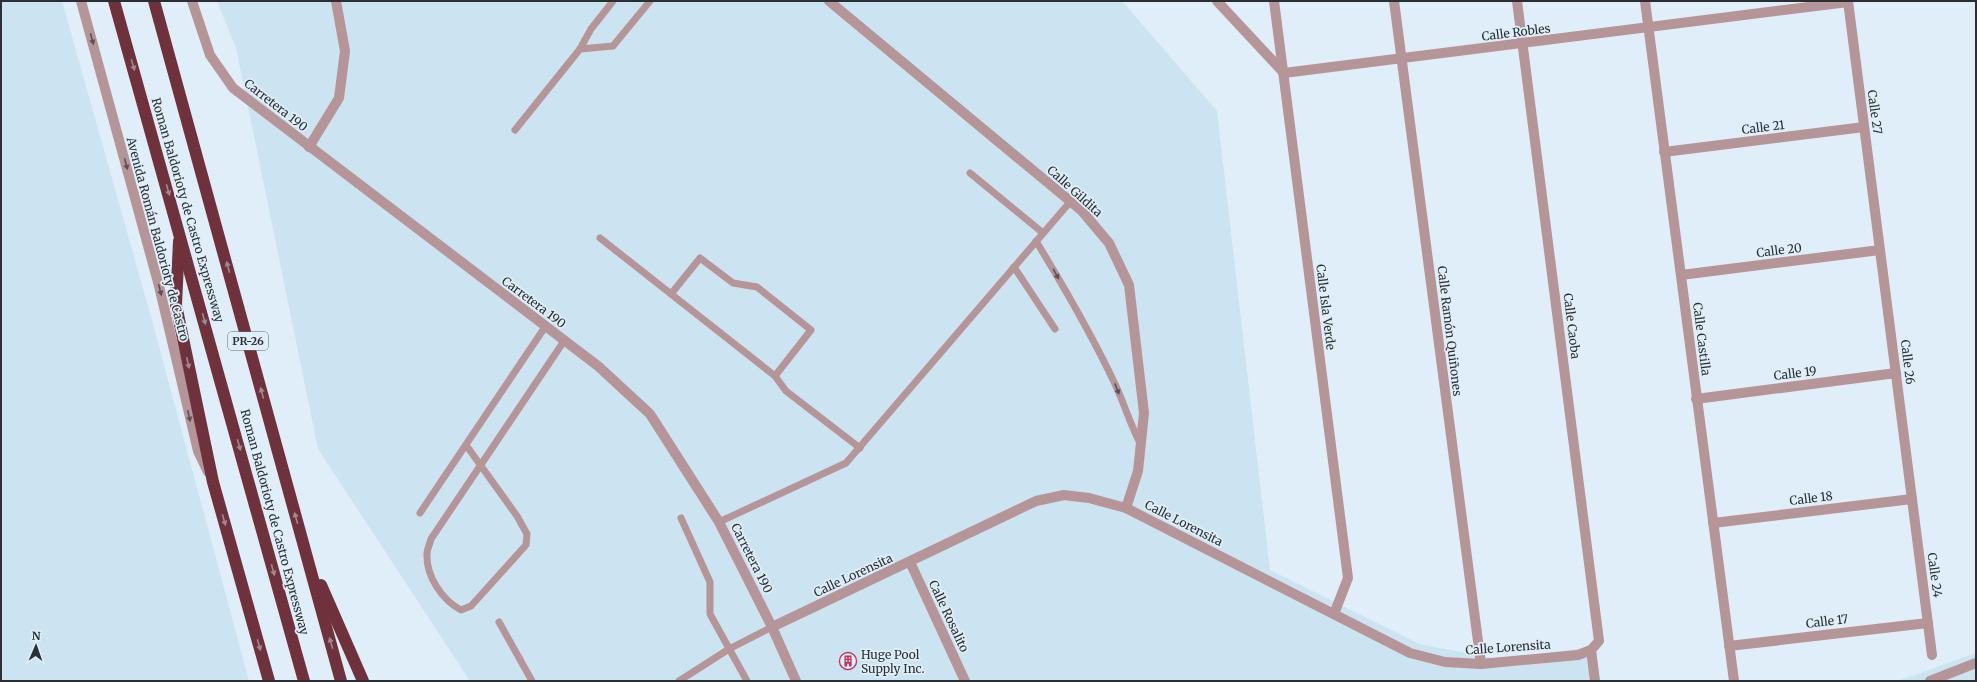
<svg xmlns="http://www.w3.org/2000/svg" width="1977" height="682" font-family="Merriweather,serif">
	<style>
		.built { fill: #cce3f1 }
		.lines { fill: none; stroke-linecap: round; stroke-linejoin: round }
		.service { stroke: #b59598; stroke-width: 7 }
		.minor { stroke: #b59598; stroke-width: 10 }
		.tertiary { stroke: #b59598; stroke-width: 10 }
		.motorway { stroke: #6f323d; stroke-width: 12 }
		.oneway { fill: #5a5356 }
		.oneway2 { fill: #a18791 }
		.labels { text-anchor: middle; dominant-baseline: central; stroke-width: 3.5; stroke-linejoin: round; paint-order: stroke }
		.shield { fill: #dfeef8; stroke: #60686d; stroke-width: 1 }
		.shield-label { font-size: 11px; font-weight: bold; fill: #292f32 }
		.street-label { font-size: 12px; fill: #292f32; stroke: #dfeef8 }
		.poi-label { font-size: 12px; fill: #292f32; stroke: #dfeef8; text-anchor: start }
	</style>
	<rect width="100%" height="100%" fill="#dfeef8"/>
	<g class="built">
		<path d="M1,1H62L151,317L249,681H1Z"/>
		<path d="M217,1H1122L1217,111L1270,570L1419,644L1498,659L1585,648L1591,681H470L318,449L236,48Z"/>
		<path d="M1976,653V681H1898Z"/>
	</g>
	<g class="lines">
		<g class="service">
			<path d="M580,49L613,46L650,1"/>
			<path d="M515,130L580,49L591,29L613,1"/>
			<path d="M970,173L1043,233"/>
			<path d="M600,238L775,376"/>
			<path d="M1036,241C1064,287 1092,335 1115,384C1124,403 1130,424 1140,443"/>
			<path d="M1014,267L1055,329"/>
			<path d="M671,294L700,258L733,283L757,287L811,330L775,376L786,391L860,448"/>
			<path d="M466,445L517,516L527,534L526,545L471,606L461,610C442,600 426,576 427,554C427,549 430,544 431,539L564,341"/>
			<path d="M420,513L545,327"/>
			<path d="M681,518L710,582V614L747,681"/>
			<path d="M719,522L846,463L1070,202"/>
			<path d="M499,622L532,681"/>
			<path d="M679,681L729,649L772,627"/>
		</g>
		<g class="minor">
			<path d="M81,1L159,286L198,451L208,472"/>
			<path d="M829,1L1082,211L1109,243L1129,285L1144,413L1138,471L1126,508"/>
			<path d="M1217,1L1284,73L1848,2"/>
			<path d="M1274,1L1348,578L1334,614"/>
			<path d="M1394,1L1481,664"/>
			<path d="M1645,1L1734,681"/>
			<path d="M1848,1L1932,655"/>
			<path d="M309,147L339,98L345,51L336,1"/>
			<path d="M1664,152L1864,127"/>
			<path d="M1681,275L1880,250"/>
			<path d="M1696,399L1896,373"/>
			<path d="M1713,523L1912,499"/>
			<path d="M910,562L965,681"/>
			<path d="M772,627L1036,501L1064,495L1089,498L1126,508L1410,653L1445,662L1481,664L1578,655L1591,650L1599,641L1517,1"/>
			<path d="M1729,646L1928,623"/>
			<path d="M1591,650L1595,681"/>
			<path d="M1930,681L1976,663"/>
		</g>
		<path class="tertiary" d="M192,1L210,55L233,88L598,366L650,414L719,522L772,627L796,681"/>
		<g class="motorway">
			<path d="M114,1L304,681"/>
			<path d="M154,1L341,681"/>
			<path d="M179,241L176,305L213,482L269,681"/>
			<path d="M321,585L363,681"/>
		</g>
	</g>
	<defs><path id="oneway-solid" d="M-6-.8H1V-3.2L6.5 0L1 3.2V.8H-6Z"/></defs>
	<g class="oneway">
		<use href="#oneway-solid" transform="translate(92 39) rotate(75)"/>
		<use href="#oneway-solid" transform="translate(126 164) rotate(75)"/>
		<use href="#oneway-solid" transform="translate(1056 274) rotate(61)"/>
		<use href="#oneway-solid" transform="translate(160 290) rotate(76)"/>
		<use href="#oneway-solid" transform="translate(1117 389) rotate(69)"/>
		<use href="#oneway-solid" transform="translate(189 416) rotate(77)"/>
	</g>
	<g class="oneway2">
		<use href="#oneway-solid" transform="translate(133 65) rotate(74)"/>
		<use href="#oneway-solid" transform="translate(168 190) rotate(74)"/>
		<use href="#oneway-solid" transform="translate(228 267) rotate(-105)"/>
		<use href="#oneway-solid" transform="translate(204 319) rotate(75)"/>
		<use href="#oneway-solid" transform="translate(188 363) rotate(78)"/>
		<use href="#oneway-solid" transform="translate(262 393) rotate(-105)"/>
		<use href="#oneway-solid" transform="translate(239 445) rotate(75)"/>
		<use href="#oneway-solid" transform="translate(296 518) rotate(-105)"/>
		<use href="#oneway-solid" transform="translate(224 520) rotate(74)"/>
		<use href="#oneway-solid" transform="translate(273 570) rotate(74)"/>
		<use href="#oneway-solid" transform="translate(331 643) rotate(-106)"/>
		<use href="#oneway-solid" transform="translate(259 645) rotate(74)"/>
	</g>
	<defs>
		<g id="building-ring" transform="scale(0.9)"><circle r="9.5" fill="#dfeef8" stroke="#c33459" stroke-width="1.5"/><path d="M-4-6H4V6H1V3H-1V6H-4ZM-2.5-4.3h1.7v1.8h-1.7ZM.8-4.3h1.7v1.8H.8ZM-2.5-1h1.7V.8h-1.7ZM.8-1h1.7V.8H.8Z" fill="#c33459"/></g>
	</defs>
	<g fill-rule="evenodd">
		<use href="#building-ring" x="848" y="661"/>
	</g>
	<g class="labels">
		<rect class="shield" x="228" y="332" width="40" height="18" rx="3"/>
		<g class="shield-label">
			<text x="248" y="341">PR-26</text>
		</g>
		<g class="street-label">
			<text transform="translate(1516 32) rotate(-7)">Calle Robles</text>
			<text transform="translate(276 105) rotate(38)">Carretera 190</text>
			<text transform="translate(1875 112) rotate(82)">Calle 27</text>
			<text transform="translate(1763 127) rotate(-7)">Calle 21</text>
			<text transform="translate(1075 191) rotate(42)">Calle Gildita</text>
			<text transform="translate(188 210) rotate(74)">Roman Baldorioty de Castro Expressway</text>
			<text transform="translate(158 239) rotate(75)">Avenida Román Baldorioty de Castro</text>
			<text transform="translate(1779 250) rotate(-7)">Calle 20</text>
			<text transform="translate(534 302) rotate(37)">Carretera 190</text>
			<text transform="translate(1326 307) rotate(83)">Calle Isla Verde</text>
			<text transform="translate(1572 326) rotate(83)">Calle Caoba</text>
			<text transform="translate(1450 331) rotate(83)">Calle Ramón Quiñones</text>
			<text transform="translate(1702 339) rotate(83)">Calle Castilla</text>
			<text transform="translate(1908 362) rotate(83)">Calle 26</text>
			<text transform="translate(1795 373) rotate(-7)">Calle 19</text>
			<text transform="translate(1811 498) rotate(-7)">Calle 18</text>
			<text transform="translate(275 522) rotate(75)">Roman Baldorioty de Castro Expressway</text>
			<text transform="translate(1184 523) rotate(27)">Calle Lorensita</text>
			<text transform="translate(752 558) rotate(63)">Carretera 190</text>
			<text transform="translate(853 575) rotate(-25)">Calle Lorensita</text>
			<text transform="translate(1935 575) rotate(82)">Calle 24</text>
			<text transform="translate(949 616) rotate(65)">Calle Rosalito</text>
			<text transform="translate(1827 621) rotate(-7)">Calle 17</text>
			<text transform="translate(1508 647) rotate(-4)">Calle Lorensita</text>
		</g>
		<g class="poi-label">
			<text x="861" y="654">Huge Pool<tspan x="861" dy="14">Supply Inc.</tspan></text>
		</g>
	</g>
	<rect width="1977" height="682" fill="none" stroke="#292f32" stroke-width="4"/>
	<g transform="translate(36 646) rotate(2)" stroke="#dfeef8" stroke-width="3" paint-order="stroke">
	<path d="M0-3L7 15L0 10L-7 15Z" fill="#292f32"/>
	<text y="-6" font-size="11" font-weight="bold" text-anchor="middle" fill="#292f32">N</text>
	</g>
</svg>
